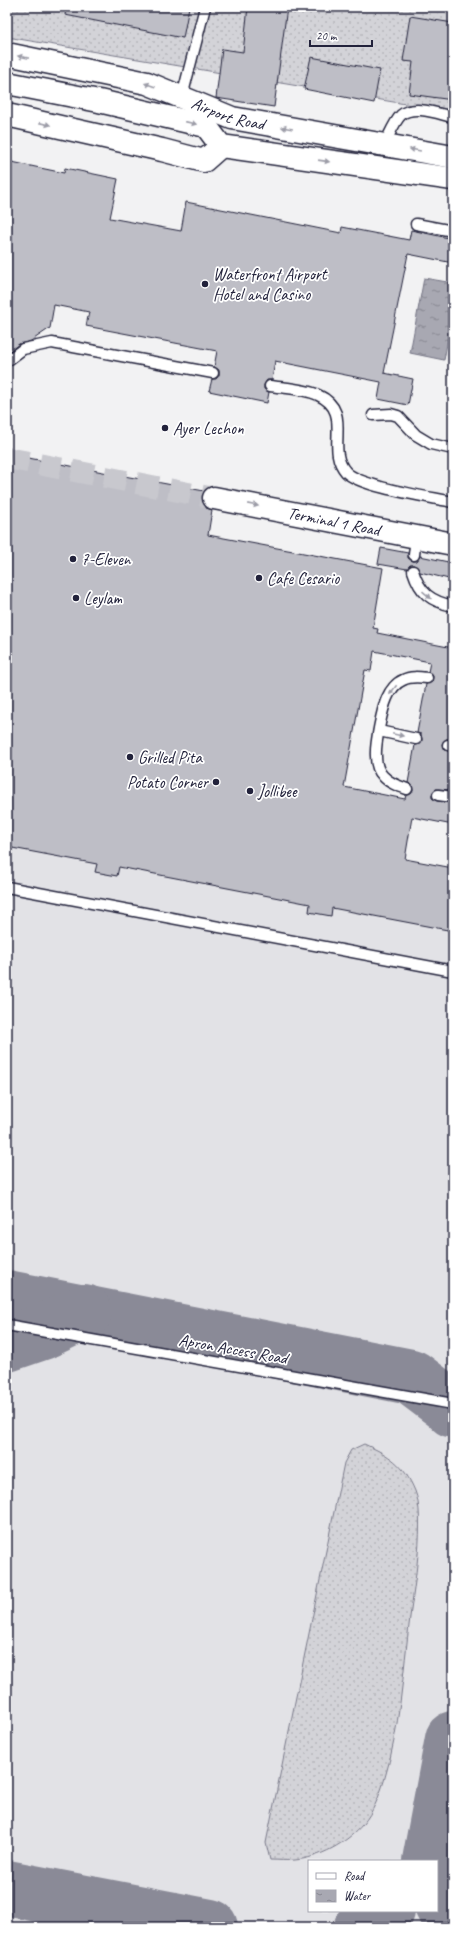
<svg xmlns="http://www.w3.org/2000/svg" width="460" height="1934" font-family="Caveat,sans-serif">
	<style>
		.built { fill: #e2e2e6; fill-rule: evenodd }
		.grass { fill: url(#grass-dots); stroke: #7a7a8a }
		.water { fill: url(#water-ripples); stroke: #727282 }
		.lines { fill: none; stroke-linecap: round; stroke-linejoin: round }
		.taxiway { stroke: #8a8a97; stroke-width: 56 }
		.building { fill: #bebec6; stroke: #22223b; fill-rule: evenodd }
		.tertiary-tunnel { stroke: #c8c8ce; stroke-width: 22; stroke-dasharray: 22 11; stroke-linecap: butt }
		.service-casing { stroke: #22223b; stroke-width: 13 }
		.tertiary-casing { stroke: #22223b; stroke-width: 25 }
		.service { stroke: #fff; stroke-width: 10 }
		.tertiary { stroke: #fff; stroke-width: 22 }
		.oneway { fill: #9c9ca7 }
		.poi-dot { fill: #22223b; stroke: #fff; stroke-width: 1.5 }
		.labels { text-anchor: middle; dominant-baseline: central; stroke-width: 3.5; stroke-linejoin: round; paint-order: stroke }
		.street-label { font-size: 17px; fill: #22223b; stroke: #fff }
		.poi-label { font-size: 17px; fill: #22223b; stroke: #fff; text-anchor: start }
	</style>
	<defs>
		<pattern id="grass-dots" width="8" height="8" patternUnits="userSpaceOnUse"><rect width="8" height="8" fill="#d3d3d8"/><path d="M2 2h.1M6 6h.1" fill="none" stroke="#b5b5ba" stroke-width="1.8" stroke-linecap="round"/></pattern>
		<pattern id="water-ripples" width="26" height="14" patternUnits="userSpaceOnUse"><rect width="26" height="14" fill="#a8a8b2"/><path d="M2 4q2-2 4 0t4 0M15 11q2-2 4 0t4 0" fill="none" stroke="#888892"/></pattern>
	</defs>
	<rect width="100%" height="100%" fill="#f2f2f3"/>
	<filter id="ink" filterUnits="userSpaceOnUse"><feTurbulence type="fractalNoise" baseFrequency=".025" numOctaves="2"/><feDisplacementMap in="SourceGraphic" scale="8" xChannelSelector="R" yChannelSelector="G"/><feConvolveMatrix kernelMatrix="1 2 1 2 8 2 1 2 1" color-interpolation-filters="sRGB"/></filter>
	<g filter="url(#ink)">
		<path class="built" d="M7,497L383,568L373,627L378,629L374,651L371,671L365,670L339,811L411,825L405,859L453,868V1927H7ZM309,1861H437V1911H309Z"/>
		<g class="grass">
			<path d="M7,7H453V112L7,37Z"/>
			<path d="M364,1444C389,1455 404,1464 415,1491C426,1517 414,1588 410,1617C403,1672 400,1729 384,1781C379,1797 373,1812 363,1824C347,1843 319,1858 295,1860C287,1861 278,1860 270,1860L266,1843L344,1463L351,1450Z"/>
		</g>
		<path class="water" d="M424,278L453,283V311L444,360L410,353Z"/>
		<g class="lines">
			<g class="taxiway">
				<path d="M7,1298L411,1377L447,1404L453,1410"/>
				<path d="M7,1344L42,1332L84,1312"/>
				<path d="M430,1861L453,1739"/>
				<path d="M437,1887L441,1903L453,1927"/>
				<path d="M7,1888L210,1927"/>
				<path d="M362,1927L387,1911"/>
			</g>
		</g>
		<g class="building">
			<path d="M66,7H189L183,38L65,15Z"/>
			<path d="M248,7H287L274,107L216,98L222,49L243,52Z"/>
			<path d="M410,16L453,23V100L409,94L413,62L403,61Z"/>
			<path d="M311,57L380,70L374,103L304,89Z"/>
			<path d="M7,161L64,173L65,168L118,179L110,218L181,231L186,202L341,233L342,227L409,240L411,230L453,239V263L408,254L384,373L413,379L408,405L378,399L381,382L275,361L272,380H267L264,385V389L269,392L267,403L209,391L212,379H216L219,375V370L214,367L217,351L86,326L89,312L54,305L50,328L31,341L19,344L7,353Z"/>
			<path d="M7,454L204,491L202,496V502L206,508L212,510L208,535L383,568L373,628L378,629L377,633L453,648V739H446L442,744L444,750L453,752V790L436,789L432,795V798L437,801L453,803V825L412,817L405,859L453,868V931L332,908L331,916L309,912L310,904L119,867L117,876L95,872L97,864L7,847ZM374,651L430,662L428,672L433,676L432,682L426,684L417,733L421,734L422,740L421,744L415,745L408,783L412,785L413,791L411,794L406,795L405,799L344,787L365,670L371,671Z"/>
			<path d="M381,548L408,553V558L413,561H417L420,556L453,563V580L420,572L414,565H410L407,569L378,564Z"/>
		</g>
		<g class="lines">
			<path class="tertiary-tunnel" d="M7,458L214,498"/>
			<g class="service-casing">
				<g id="service">
					<path d="M182,97L205,7"/>
					<path d="M384,145C389,136 394,122 401,115C413,104 439,114 453,117"/>
					<path d="M416,224L453,231"/>
					<path d="M7,361L23,349L52,343L213,373"/>
					<path d="M270,386C284,388 306,389 318,395C355,412 324,448 346,472C360,487 430,497 453,502"/>
					<path d="M373,415L391,414L398,416L416,435L431,444L453,449"/>
					<path d="M414,555L416,537"/>
					<path d="M413,571C420,593 430,601 453,606"/>
					<path d="M379,731L416,739"/>
					<path d="M448,745L453,746"/>
					<path d="M407,789C398,786 389,783 383,776C378,771 376,763 376,756C375,745 382,709 387,698C390,691 396,683 403,680C410,676 419,677 427,678"/>
					<path d="M438,795L453,797"/>
					<path d="M7,887L453,971"/>
					<path d="M7,1325L453,1404"/>
				</g>
			</g>
			<g class="tertiary-casing">
				<g id="tertiary">
					<path id="s1" d="M7,54L147,83L232,118L453,157"/>
					<path d="M7,83L99,101L206,126L221,146L453,179"/>
					<path d="M7,115L162,150L204,161L221,146"/>
					<path id="s2" d="M214,498L453,544"/>
				</g>
			</g>
			<use href="#service" class="service"/>
			<use href="#tertiary" class="tertiary"/>
		</g>
		<defs><path id="oneway-solid" d="M-6-.8H1V-3.2L6.5 0L1 3.2V.8H-6Z"/></defs>
		<g class="oneway">
			<use href="#oneway-solid" transform="translate(23 57) rotate(-169)"/>
			<use href="#oneway-solid" transform="translate(150 85) rotate(-161)"/>
			<use href="#oneway-solid" transform="translate(191 123) rotate(13)"/>
			<use href="#oneway-solid" transform="translate(45 124) rotate(13)"/>
			<use href="#oneway-solid" transform="translate(287 128) rotate(-170)"/>
			<use href="#oneway-solid" transform="translate(415 150) rotate(-170)"/>
			<use href="#oneway-solid" transform="translate(324 161) rotate(8)"/>
			<use href="#oneway-solid" transform="translate(253 505) rotate(11)"/>
			<use href="#oneway-solid" transform="translate(427 595) rotate(41)"/>
			<use href="#oneway-solid" transform="translate(393 690) rotate(127)"/>
			<use href="#oneway-solid" transform="translate(398 735) rotate(12)"/>
		</g>
	</g>
	<g class="poi-dot">
		<circle cx="205" cy="284" r="4"/>
		<circle cx="165" cy="428" r="4"/>
		<circle cx="73" cy="559" r="4"/>
		<circle cx="259" cy="578" r="4"/>
		<circle cx="76" cy="598" r="4"/>
		<circle cx="130" cy="757" r="4"/>
		<circle cx="216" cy="782" r="4"/>
		<circle cx="250" cy="791" r="4"/>
	</g>
	<g class="labels">
		<g class="street-label">
			<text stroke="none"><textPath href="#s1" startOffset="230">Airport Road</textPath></text>
			<text stroke="none"><textPath href="#s2" startOffset="122">Terminal 1 Road</textPath></text>
			<text transform="translate(233 1349) rotate(10)">Apron Access Road</text>
		</g>
		<g class="poi-label">
			<text x="213" y="274">Waterfront Airport<tspan x="213" dy="20">Hotel and Casino</tspan></text>
			<text x="173" y="428">Ayer Lechon</text>
			<text x="81" y="559">7-Eleven</text>
			<text x="267" y="578">Cafe Cesario</text>
			<text x="84" y="598">Leylam</text>
			<text x="138" y="757">Grilled Pita</text>
			<text x="208" y="782" text-anchor="end">Potato Corner</text>
			<text x="258" y="791">Jollibee</text>
		</g>
	</g>
	<rect width="460" height="1934" fill="none" stroke="#fff" stroke-width="24"/>
	<rect x="12" y="12" width="436" height="1910" fill="none" stroke="#22223b" stroke-width="1.5" filter="url(#ink)"/>
	<rect x="308" y="1860" width="130" height="52" fill="#ffffff" stroke="#a7a7b1"/>
	<rect x="316" y="1873" width="20" height="6" fill="#ffffff" stroke="#a7a7b1"/>
	<text x="344" y="1880" font-size="12" fill="#22223b">Road</text>
	<rect x="316" y="1890" width="20" height="12" fill="url(#water-ripples)" stroke="#a7a7b1"/>
	<text x="344" y="1900" font-size="12" fill="#22223b">Water</text>
	<path d="M310 40v6h62v-6" fill="none" stroke="#22223b" stroke-width="2"/>
	<text x="316" y="40" font-size="12" fill="#22223b" stroke="#ffffff" stroke-width="3" paint-order="stroke">20 m</text>
</svg>
